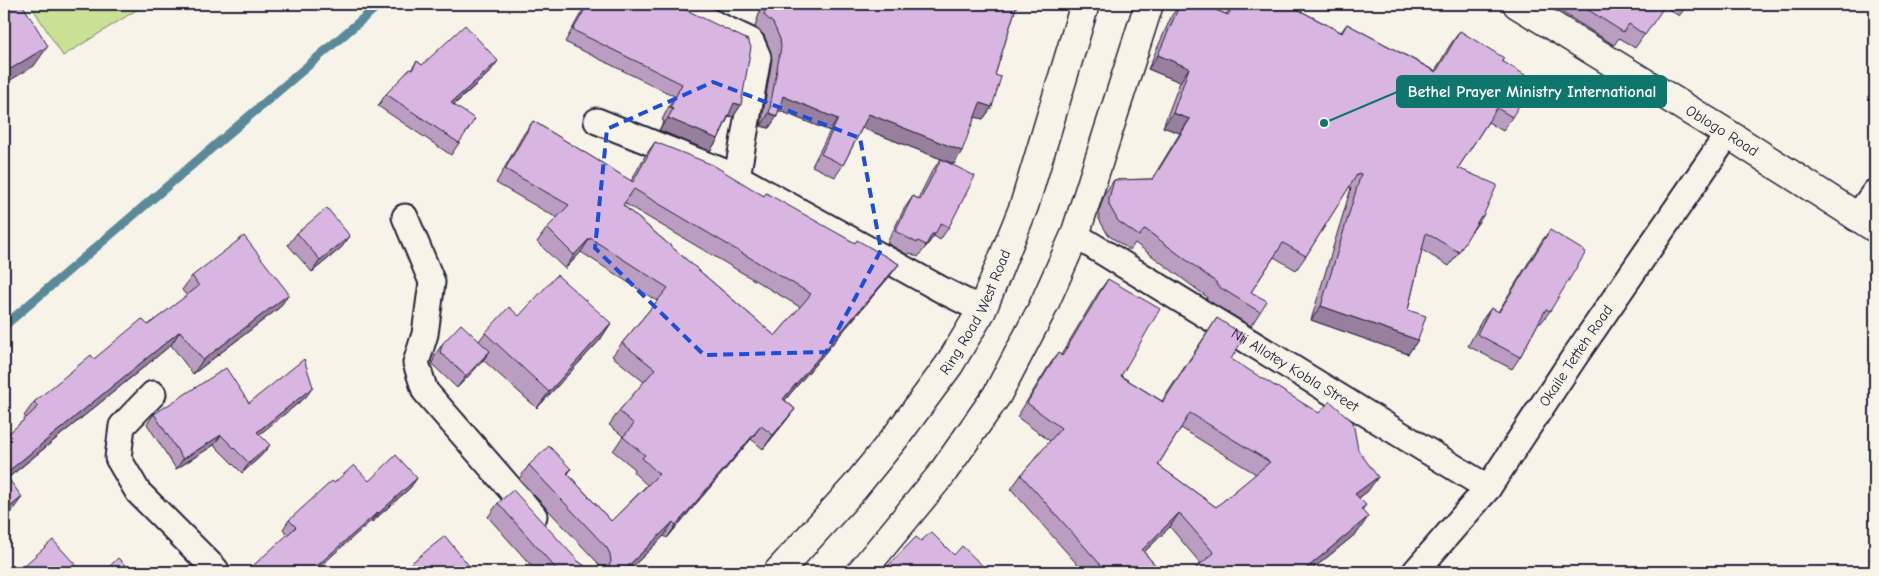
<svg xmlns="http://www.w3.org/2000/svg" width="1879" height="576" font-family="'Comic Neue',sans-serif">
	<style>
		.park { fill: #cae095; stroke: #768168 }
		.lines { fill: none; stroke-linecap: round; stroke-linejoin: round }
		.stream { stroke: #5a8a9a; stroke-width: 9 }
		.minor-casing { stroke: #22223b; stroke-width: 29 }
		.secondary-casing { stroke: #22223b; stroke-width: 31 }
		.primary-casing { stroke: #22223b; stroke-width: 31 }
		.minor { stroke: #f7f3e8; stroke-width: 25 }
		.secondary { stroke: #f7f3e8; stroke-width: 28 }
		.primary { stroke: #f7f3e8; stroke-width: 28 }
		.wall { fill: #bb9dc2; stroke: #22223b; fill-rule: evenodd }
		.shaded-wall { fill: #987f9e; stroke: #22223b }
		.building { fill: #d9b6e1; stroke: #22223b; fill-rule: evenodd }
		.marked { fill: none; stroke: #1d4ed8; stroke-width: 4; stroke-dasharray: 10 6; stroke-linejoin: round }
		.labels { text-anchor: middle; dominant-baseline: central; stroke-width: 4; stroke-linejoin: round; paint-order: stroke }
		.street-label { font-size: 15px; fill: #22223b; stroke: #f7f3e8 }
		.leader { fill: none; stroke: #0f766e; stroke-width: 2 }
		.callout-dot { fill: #0f766e; stroke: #f7f3e8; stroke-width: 2 }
		.callout { fill: #0f766e; stroke: #0f766e; stroke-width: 2 }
		.callout-label { font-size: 16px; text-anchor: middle; font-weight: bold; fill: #fff }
	</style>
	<rect width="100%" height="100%" fill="#f7f3e8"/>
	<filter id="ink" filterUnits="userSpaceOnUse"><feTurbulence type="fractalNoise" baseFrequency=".02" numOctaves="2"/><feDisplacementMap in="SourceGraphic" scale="10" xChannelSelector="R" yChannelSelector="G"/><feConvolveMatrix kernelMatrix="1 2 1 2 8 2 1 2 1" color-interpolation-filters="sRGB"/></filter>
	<g filter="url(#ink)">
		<path class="park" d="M30,4H146L63,56Z"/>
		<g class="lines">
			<path class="stream" d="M4,326L380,4"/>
			<g class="minor-casing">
				<g id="minor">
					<path d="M672,4L751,41L758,57L737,177"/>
					<path d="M597,121L737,177L944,291L982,310"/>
					<path d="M405,217L432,282L425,334L416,363L425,391L534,516"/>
					<path d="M1856,218L1875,192"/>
					<path id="s1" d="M1075,235L1488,488"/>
					<path d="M153,394L122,426L118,458L138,492L215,569L217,572"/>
					<path id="s2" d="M1415,572L1488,488L1573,359L1728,134"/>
				</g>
			</g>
			<g class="secondary-casing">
				<g id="secondary">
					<path id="s3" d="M1517,4L1728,134L1875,228"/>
				</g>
			</g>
			<g class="primary-casing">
				<g id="primary">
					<path id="s4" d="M778,572L855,487L898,434L949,365L982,310L1024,206L1085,4"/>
					<path d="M861,572L941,475L997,395L1042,309L1075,235L1149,4"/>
				</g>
			</g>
			<use href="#minor" class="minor"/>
			<use href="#secondary" class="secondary"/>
			<use href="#primary" class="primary"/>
		</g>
		<g class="wall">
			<path d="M586,4H674L741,105L733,117L729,116L718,139L710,151L659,130L664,121L662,120L674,96L565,42Z"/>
			<path d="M762,4H1017L995,75L992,107L983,119L975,117L954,164L862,128L843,165L835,177L812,166L830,131L779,110L777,116L769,128L761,126L772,59L771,52L764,35L755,27Z"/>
			<path d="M1180,4H1187L1198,9L1201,4L1226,14L1233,4H1298L1295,8L1341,32L1347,24L1435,71L1450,45L1460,31L1502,61L1512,117L1503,131L1488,122L1458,168L1483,216L1473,230H1472L1459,252L1449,266L1422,250L1408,310L1418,340L1408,354L1311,320L1351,188L1349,187L1306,256L1296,270L1274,257L1251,292L1260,312L1251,326L1206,299L1207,297L1135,243L1130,250L1108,235L1099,219V211L1105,193L1114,180L1152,179L1180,133L1163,127L1180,82L1148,69L1172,15Z"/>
			<path d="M1549,4H1688L1679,16L1664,6L1635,48L1619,38L1614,45Z"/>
			<path d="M417,61L422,65L490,72L454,105L459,143L451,155L378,106L386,94L411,70Z"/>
			<path d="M533,121L631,181L645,156L655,142L764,196L855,243L899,264L889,277L785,400L795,409L785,422L763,449L751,439L667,538L664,536L627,572H537L488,517L498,503L593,572H601V568L597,562L519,479L529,465L571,469L568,474L611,521L647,485L633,472L635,469L613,451L623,436L609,425L619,411L644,382L612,356L622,343L657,301L581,252L565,269L537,242L547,228L557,218L496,183L523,135ZM624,203L800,307L775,336L623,205Z"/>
			<path d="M941,159L949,227L940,240L934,236L918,257L910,253L908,255L887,243L904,209L913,196L918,199L932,171Z"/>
			<path d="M1550,230V311L1541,323L1539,322L1520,357L1512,369L1468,346L1482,320L1491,308L1498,312L1541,242Z"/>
			<path d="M297,233L350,236L341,248L312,272L288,245Z"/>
			<path d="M192,276L289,294L279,308L193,374L171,345L8,478L12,511L4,518V438L26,418L24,416L34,402L94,359L148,325L187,296L182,290Z"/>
			<path d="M1108,279L1121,376L1162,401L1217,318L1231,359L1358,450L1368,491L1359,498L1366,505L1362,510L1358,532L1309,572H1191L1201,564L1170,527L1144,552L1161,572H1084L1011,489L1021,475L1050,441L1017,417L1048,367L1058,353L1061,355L1098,293ZM1181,428L1256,474L1216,507L1158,465Z"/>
			<path d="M519,316L611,323L600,340L537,408L483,360L457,388L432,364L435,355L443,343L479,341L485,333Z"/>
			<path d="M306,397L259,434L262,455L242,473L214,445L176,469L147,424L154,414Z"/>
			<path d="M417,478L410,488L372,522L371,521L288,535L283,529L289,520L334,483Z"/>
		</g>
		<g class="shaded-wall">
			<path d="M48,46L34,66L4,84V73Z"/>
			<path d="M1158,55L1189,68L1180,82L1148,69Z"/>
			<path d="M498,61L490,72L443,114L451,103Z"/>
			<path d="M783,96L838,119L830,131L775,109Z"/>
			<path d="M734,103L741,105L733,117L726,115Z"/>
			<path d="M980,103L992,107L983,119L971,116Z"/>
			<path d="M769,113L777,116L769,128L761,126Z"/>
			<path d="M1173,113L1190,119L1180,133L1163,127Z"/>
			<path d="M869,114L962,151L954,164L860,127Z"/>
			<path d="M668,118L718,139L710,151L659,130Z"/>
			<path d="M932,234H935L926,247L925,246Z"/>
			<path d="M350,236L341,248L312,272L320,260Z"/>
			<path d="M590,238L581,252L565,269L574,255Z"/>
			<path d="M899,264L889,277L774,413L783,399Z"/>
			<path d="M289,294L279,308L193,374L203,360Z"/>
			<path d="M1321,306L1418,340L1408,354L1311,320Z"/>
			<path d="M611,323L600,340L537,408L549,392Z"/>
			<path d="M180,331L171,345L4,481L5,474Z"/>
			<path d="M490,351L481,363L457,388L466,376Z"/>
			<path d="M313,387L306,397L250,442L257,432Z"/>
			<path d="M795,409L785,422L763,449L773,435Z"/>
			<path d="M761,426L751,439L667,538L676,525Z"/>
			<path d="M221,435L214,445L176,469L183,459Z"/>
			<path d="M270,445L262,455L242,473L249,463Z"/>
			<path d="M1378,477L1368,491L1346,508L1355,494Z"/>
			<path d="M417,478L410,488L372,522L379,513Z"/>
			<path d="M22,497L12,511L4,518V512Z"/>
			<path d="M378,512L371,521L314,572H310Z"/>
			<path d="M1179,513L1170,527L1132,564L1142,550Z"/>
			<path d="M1368,517L1358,532L1309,572H1302Z"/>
			<path d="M673,522L664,536L627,572H622Z"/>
		</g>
		<g class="building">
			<path d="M4,4H22L48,46L4,73Z"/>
			<path d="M588,4H674L748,40L751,47L741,105L734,103L718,139L668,118L673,109L670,108L682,84L573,30Z"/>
			<path d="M767,4H1017L995,75L1001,77L992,107L980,103L962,151L869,114L843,165L821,154L838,119L783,96L777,116L769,113L781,47L780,39L773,23L764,15Z"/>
			<path d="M1180,4H1187L1198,9L1201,4L1228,15L1234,4H1298L1295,8L1342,33L1347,24L1436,72L1460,31L1504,58L1502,61L1535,81L1512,117L1497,108L1458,168L1497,185L1483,216H1481L1459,252L1426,233L1408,310L1426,316L1418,340L1321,306L1361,174L1358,173L1306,256L1283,243L1251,292L1267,301L1260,312L1216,285L1217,283L1145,229L1139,236L1118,221L1109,205V198L1114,180L1153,179L1190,119L1173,113L1189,68L1158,55Z"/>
			<path d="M1579,4H1666L1645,35L1629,24L1623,32Z"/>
			<path d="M465,25L498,61L451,103L475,119L459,143L386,94L410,69L412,70L417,61L422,65Z"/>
			<path d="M533,121L633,182L655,142L713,165L764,196L766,193L855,243L857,240L899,264L783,399L795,409L773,435L761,426L676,525L673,522L622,572H559L498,503L513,490L578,561L593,572H601L607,568L611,562L610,554L607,548L529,465L549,446L571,469L567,473L611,521L659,474L642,458L645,455L623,437L634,424L619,411L655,369L622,343L668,288L590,238L574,255L547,228L569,205L505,169ZM634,189L811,294L775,336L623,205Z"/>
			<path d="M941,159L975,176L949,227L941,223L935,234H932L926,245L918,241L917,243L895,231L913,196L920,200Z"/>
			<path d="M327,208L350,236L320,260L297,233Z"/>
			<path d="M1550,230L1586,252L1550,311L1546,309L1520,357L1477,334L1491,308L1499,312Z"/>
			<path d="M244,236L289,294L203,360L180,331L5,474L22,497L4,512V438L38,407L34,402L91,355L94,359L142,319L148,325L199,286L192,276Z"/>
			<path d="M557,275L611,323L549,392L485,333L509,307L519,316Z"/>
			<path d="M1108,279L1160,309L1121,376L1163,402L1217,318L1245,336L1231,359L1319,413L1330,401L1353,422L1358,450L1378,477L1355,494L1366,505L1361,509L1368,517L1302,572H1191L1214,553L1179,513L1142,550L1161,572H1107L1021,475L1061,428L1027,403L1058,353L1062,356ZM1190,413L1270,462L1216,507L1158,465Z"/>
			<path d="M461,324L490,351L466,376L440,352L443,343Z"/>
			<path d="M304,359L313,387L257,432L270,445L249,463L221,435L183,459L154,414L226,368L249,403Z"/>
			<path d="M396,455L417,478L379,513L378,512L310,572H246L296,527L289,520L332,481L334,483L354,465L369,481Z"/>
			<path d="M931,532L954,555L962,546L989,572H882L916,537L921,541Z"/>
			<path d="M445,536L474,572H400Z"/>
			<path d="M53,540L82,572H17Z"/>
			<path d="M118,558L132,572H104Z"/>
		</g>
	</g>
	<path class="marked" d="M713,82L860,138L881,250L826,352L704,355L595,248L607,129Z"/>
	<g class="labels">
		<g class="street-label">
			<text stroke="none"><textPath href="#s3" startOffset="241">Oblogo Road</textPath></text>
			<text stroke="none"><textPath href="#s4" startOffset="328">Ring Road West Road</textPath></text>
			<text stroke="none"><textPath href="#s2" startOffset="270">Okaile Tetteh Road</textPath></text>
			<text stroke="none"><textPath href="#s1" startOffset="258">Nii Allotey Kobla Street</textPath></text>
		</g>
	</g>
	<path class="leader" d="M1324 123L1397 92"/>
	<circle class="callout-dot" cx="1324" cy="123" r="5"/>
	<rect class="callout" x="1397" y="76" width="269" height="31" rx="5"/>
	<g class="callout-label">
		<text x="1532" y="97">Bethel Prayer Ministry International</text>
	</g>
	<rect width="1879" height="576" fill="none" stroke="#f7f3e8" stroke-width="20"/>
	<rect x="10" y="10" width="1859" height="556" fill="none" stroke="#22223b" stroke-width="2" filter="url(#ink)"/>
</svg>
